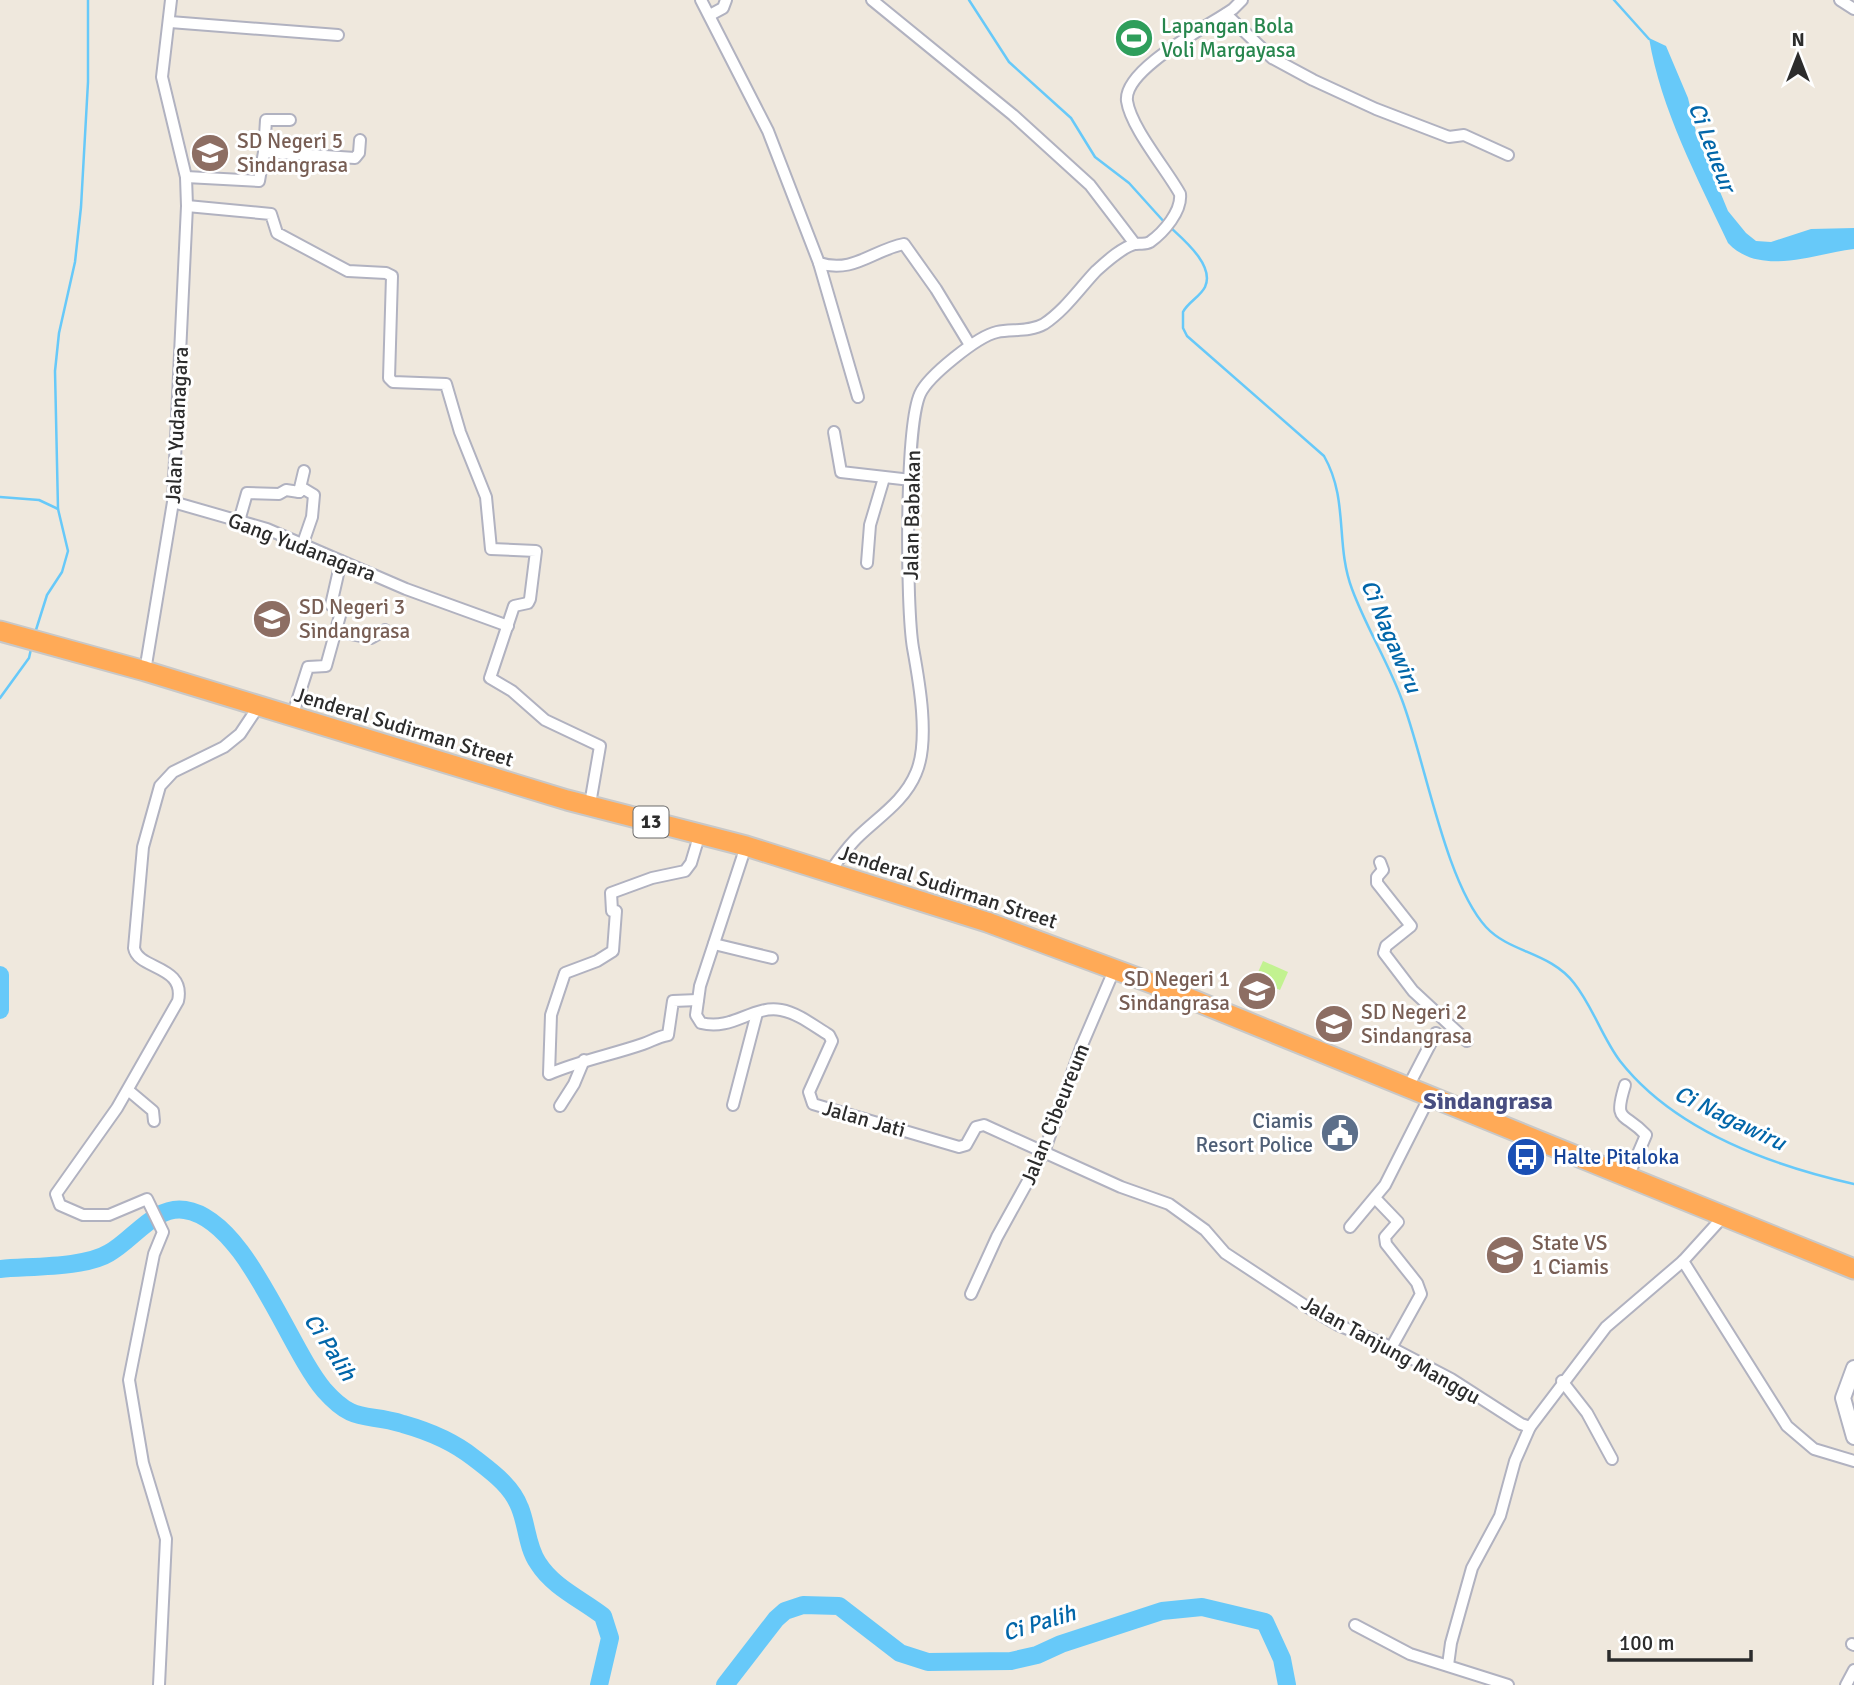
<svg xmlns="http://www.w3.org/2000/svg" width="1854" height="1685" font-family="Signika,sans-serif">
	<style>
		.pitch { fill: #c2f290 }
		.water { fill: #67c9f9 }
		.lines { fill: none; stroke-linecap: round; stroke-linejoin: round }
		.stream { stroke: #67c9f9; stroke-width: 2.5 }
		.river { stroke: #67c9f9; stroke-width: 18 }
		.street-casing { stroke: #b1b2c0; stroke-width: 14 }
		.secondary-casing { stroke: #b1b2c0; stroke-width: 18 }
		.highway-casing { stroke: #c8c8c8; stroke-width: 23 }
		.street { stroke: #fff; stroke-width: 10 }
		.secondary { stroke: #fff; stroke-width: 14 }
		.highway { stroke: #ffaa57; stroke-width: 19 }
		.labels { text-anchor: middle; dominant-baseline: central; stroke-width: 6; stroke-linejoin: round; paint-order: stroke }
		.shield { fill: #fff; stroke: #6b6b6b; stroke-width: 2 }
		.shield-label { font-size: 19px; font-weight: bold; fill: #2c2c2c }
		.leisure-label { font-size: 21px; fill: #27864d; stroke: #fff; text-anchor: start }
		.education-label { font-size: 21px; fill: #785e54; stroke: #fff; text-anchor: start }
		.street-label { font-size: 21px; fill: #2c2c2c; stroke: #fff }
		.service-label { font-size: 21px; fill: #4e5e75; stroke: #fff; text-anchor: end }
		.transit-label { font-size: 21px; fill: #164399; stroke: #fff; text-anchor: start }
		.water-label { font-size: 23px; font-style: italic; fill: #0266a9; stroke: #fff }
		.quarter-label { font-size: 24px; font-weight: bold; fill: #484e81; stroke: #fff }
	</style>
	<rect width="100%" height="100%" fill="#efe8dd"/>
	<g class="pitch">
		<path d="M1132,21L1150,46L1137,55L1119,31Z"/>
		<path d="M1263,961L1288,972L1280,990L1255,979Z"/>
	</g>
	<path class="water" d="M1649,38L1666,46L1688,98L1697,136L1728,211L1746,233L1756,241L1771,242L1811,229L1854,228V249C1813,254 1760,277 1728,243C1697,177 1661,110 1649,38Z"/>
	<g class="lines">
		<g class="stream">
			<path d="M969,0L1009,62L1071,118L1095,157L1129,183L1166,224"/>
			<path d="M1614,0L1649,39"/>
			<path d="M1171,228C1184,240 1215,266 1205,287C1200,297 1188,302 1183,312V328L1187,336L1324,456C1349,500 1335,544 1352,589C1366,627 1388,662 1402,700C1425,760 1445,882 1486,927C1510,953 1550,952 1574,983C1593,1007 1602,1037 1620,1061C1674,1130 1770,1165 1854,1184"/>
			<path d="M0,497L39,500L58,509L68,551L62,572L47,595L35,633"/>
			<path d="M58,509L55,371L59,333L75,262L81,207L88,82V0"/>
			<path d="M0,698L29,658L31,649"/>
		</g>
		<g class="river">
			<path d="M0,975V1010"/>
			<path d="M0,1269C29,1266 85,1268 109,1253C133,1240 155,1205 185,1210C246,1219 287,1346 324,1390C355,1425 365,1412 403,1424C428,1431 454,1442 474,1458C492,1472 512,1486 520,1508C527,1525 527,1547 538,1563C553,1587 581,1599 603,1616L610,1638L599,1685"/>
			<path d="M725,1685L776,1619L785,1611L803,1605L839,1606L900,1653L928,1662L1011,1661L1037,1655L1061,1644L1162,1611L1202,1607L1265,1622L1282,1659L1287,1685"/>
		</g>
		<g class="street-casing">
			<g id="street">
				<path d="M701,0L768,131L819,263C853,274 873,250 904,244L936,289L970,345"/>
				<path d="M872,0L1013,115L1090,185L1135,244"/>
				<path d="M1840,0L1854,9"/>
				<path d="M1226,14L1272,58L1313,80L1376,109L1449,137L1464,135L1508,155"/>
				<path d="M710,15L723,8L726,0"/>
				<path d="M170,22L338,35"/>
				<path d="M264,152L266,120H290"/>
				<path d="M186,177L259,181L264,152L355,158L359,153L360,140"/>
				<path d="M187,206L271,214L277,233L348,271L386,273L392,276L389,378L393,382L446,384L460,432L486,497L491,549L536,551L530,599L528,603L514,606L490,678L512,691L545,720L600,746L590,804"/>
				<path d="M819,263L858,397"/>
				<path d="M834,432L841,472L911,480"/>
				<path d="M299,492L304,489L314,495L312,517L303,543"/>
				<path d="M173,502L267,529L406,589L508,626"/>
				<path d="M239,521L247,493L279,494L286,490L299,492L304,471"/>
				<path d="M867,563L870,525L884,478"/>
				<path d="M335,631L371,638L385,630"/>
				<path d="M145,671L173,502L187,206L186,177L162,77L171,0"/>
				<path d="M292,717L308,667L326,666L341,612L331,605L341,561"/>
				<path d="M746,846L700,986L696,1015L701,1023C733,1031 752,1005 781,1010C798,1013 814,1026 829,1035L832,1041L809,1092L813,1104L959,1147L966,1145L976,1127L984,1125L1121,1187L1169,1204L1205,1230L1225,1253L1304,1305L1338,1325L1384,1344L1451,1379L1521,1424L1530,1427L1606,1327L1683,1261L1722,1218"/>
				<path d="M1380,862L1383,870L1377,877V883L1411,926L1386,946L1384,953L1413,991L1467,1041"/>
				<path d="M830,872C839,859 848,846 860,835C880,816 905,800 916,773C930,741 919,681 913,648C906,607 905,428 920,394C928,376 978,336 997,332C1012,329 1030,332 1044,324C1065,310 1079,289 1096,271C1106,262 1122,247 1135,244C1141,243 1145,245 1150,242C1164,232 1182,211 1180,194C1167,170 1131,128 1127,101C1123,69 1209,26 1233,9L1242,0"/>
				<path d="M714,944L772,958"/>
				<path d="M698,1000L673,1001L668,1035C657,1037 652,1041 643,1044C611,1055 579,1061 549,1074L551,1015L565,973L597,961L613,951L616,911H612L611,893L652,878L685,871L691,863L700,833"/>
				<path d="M1625,1085C1613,1124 1624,1111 1646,1135L1628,1177"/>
				<path d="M1408,1087L1436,1033"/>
				<path d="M128,1090L153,1111L154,1121"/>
				<path d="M733,1105L757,1013"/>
				<path d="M560,1106L574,1084L584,1060"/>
				<path d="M1375,1198L1398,1222L1385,1237L1386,1244L1417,1283L1421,1294L1391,1348"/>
				<path d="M1350,1227L1385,1185L1430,1096"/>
				<path d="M1683,1261L1787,1426L1814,1449L1854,1461"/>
				<path d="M971,1294L997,1237L1044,1152L1082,1045L1115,968"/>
				<path d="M1562,1381L1587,1413L1612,1459"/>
				<path d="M1355,1625L1410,1654L1508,1685"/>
				<path d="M1852,1644L1854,1645"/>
				<path d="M1448,1665L1451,1643L1472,1568L1500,1516L1515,1461L1530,1427"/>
				<path d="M159,1685L166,1539L143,1463L129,1380L154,1254L163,1232L147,1199L109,1215H83L60,1205L56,1194L117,1108L178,1001C186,965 138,970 134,948L143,847L160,786L173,772L224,747L240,734L258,707"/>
				<path d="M1846,1685L1854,1670"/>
			</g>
		</g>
		<g class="secondary-casing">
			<path id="secondary" d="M1854,1368L1843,1398L1854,1437"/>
		</g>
		<g class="highway-casing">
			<path id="highway" d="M0,631L145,671L567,800L746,846L987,922L1154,984L1854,1269"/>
		</g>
		<use href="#street" class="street"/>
		<use href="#secondary" class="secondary"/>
		<use href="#highway" class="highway"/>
	</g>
	<defs>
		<g id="stadium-disc" transform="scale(2.0125)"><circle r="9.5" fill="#2e9e5b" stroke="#fff"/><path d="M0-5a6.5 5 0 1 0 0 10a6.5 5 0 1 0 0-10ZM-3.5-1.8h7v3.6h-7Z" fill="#fff"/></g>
		<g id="school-disc" transform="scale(2.0125)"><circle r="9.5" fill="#8d6e63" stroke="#fff"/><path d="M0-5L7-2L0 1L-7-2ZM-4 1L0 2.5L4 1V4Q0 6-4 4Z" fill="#fff"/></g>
		<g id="civic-disc" transform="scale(2.0125)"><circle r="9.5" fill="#5c6f8a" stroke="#fff"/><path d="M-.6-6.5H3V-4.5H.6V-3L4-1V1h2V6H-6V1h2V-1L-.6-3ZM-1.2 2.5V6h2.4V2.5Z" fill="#fff"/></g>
		<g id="bus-disc" transform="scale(2.0125)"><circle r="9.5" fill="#1a4fb4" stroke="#fff"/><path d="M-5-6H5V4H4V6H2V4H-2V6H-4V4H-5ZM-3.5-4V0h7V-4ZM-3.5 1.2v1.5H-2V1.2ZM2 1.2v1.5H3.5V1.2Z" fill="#fff"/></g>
	</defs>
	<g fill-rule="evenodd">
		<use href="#stadium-disc" x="1134" y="38"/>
		<use href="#school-disc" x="210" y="153"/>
		<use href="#school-disc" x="272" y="619"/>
		<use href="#school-disc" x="1257" y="991"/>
		<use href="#school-disc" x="1334" y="1024"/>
		<use href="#civic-disc" x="1340" y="1133"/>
		<use href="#bus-disc" x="1526" y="1157"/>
		<use href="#school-disc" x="1505" y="1255"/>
	</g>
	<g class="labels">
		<rect class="shield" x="633.5" y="806.5" width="35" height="31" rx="5"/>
		<g class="shield-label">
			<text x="651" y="822">13</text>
		</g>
		<g class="leisure-label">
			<text x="1161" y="26">Lapangan Bola<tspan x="1161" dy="24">Voli Margayasa</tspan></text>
		</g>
		<g class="education-label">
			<text x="237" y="141">SD Negeri 5<tspan x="237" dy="24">Sindangrasa</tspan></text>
			<text x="299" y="607">SD Negeri 3<tspan x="299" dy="24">Sindangrasa</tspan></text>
			<text x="1230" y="979" text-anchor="end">SD Negeri 1<tspan x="1230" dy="24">Sindangrasa</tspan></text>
			<text x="1361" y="1012">SD Negeri 2<tspan x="1361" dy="24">Sindangrasa</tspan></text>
			<text x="1532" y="1243">State VS<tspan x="1532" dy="24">1 Ciamis</tspan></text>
		</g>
		<g class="street-label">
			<text transform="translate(177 425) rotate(-87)">Jalan Yudanagara</text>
			<text transform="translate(912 515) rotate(-89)">Jalan Babakan</text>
			<text transform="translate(302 547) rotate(21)">Gang Yudanagara</text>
			<text transform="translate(404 727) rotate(17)">Jenderal Sudirman Street</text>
			<text transform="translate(948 887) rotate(18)">Jenderal Sudirman Street</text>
			<text transform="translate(1055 1114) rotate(-68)">Jalan Cibeureum</text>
			<text transform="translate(864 1119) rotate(16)">Jalan Jati</text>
			<text transform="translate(1391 1350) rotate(29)">Jalan Tanjung Manggu</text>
		</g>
		<g class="service-label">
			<text x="1313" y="1121">Ciamis<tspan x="1313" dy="24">Resort Police</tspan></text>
		</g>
		<g class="transit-label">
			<text x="1553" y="1157">Halte Pitaloka</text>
		</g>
		<g class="water-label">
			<text transform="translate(1712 147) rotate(69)">Ci Leueur</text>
			<text transform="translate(1391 636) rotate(67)">Ci Nagawiru</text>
			<text transform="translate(1730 1118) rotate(26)">Ci Nagawiru</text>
			<text transform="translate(330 1347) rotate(57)">Ci Palih</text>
			<text transform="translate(1039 1623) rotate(-17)">Ci Palih</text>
		</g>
		<g class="quarter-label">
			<text x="1488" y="1101">Sindangrasa</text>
		</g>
	</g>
	<g transform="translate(1798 56)" stroke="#ffffff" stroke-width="5" paint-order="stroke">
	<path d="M0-5L12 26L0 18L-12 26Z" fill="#2c2c2c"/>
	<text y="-10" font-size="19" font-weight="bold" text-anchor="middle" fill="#2c2c2c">N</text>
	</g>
	<path d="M1609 1650v10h142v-10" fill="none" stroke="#2c2c2c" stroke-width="3.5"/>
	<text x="1619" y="1650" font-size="21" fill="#2c2c2c" stroke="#ffffff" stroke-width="5" paint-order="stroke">100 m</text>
</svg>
